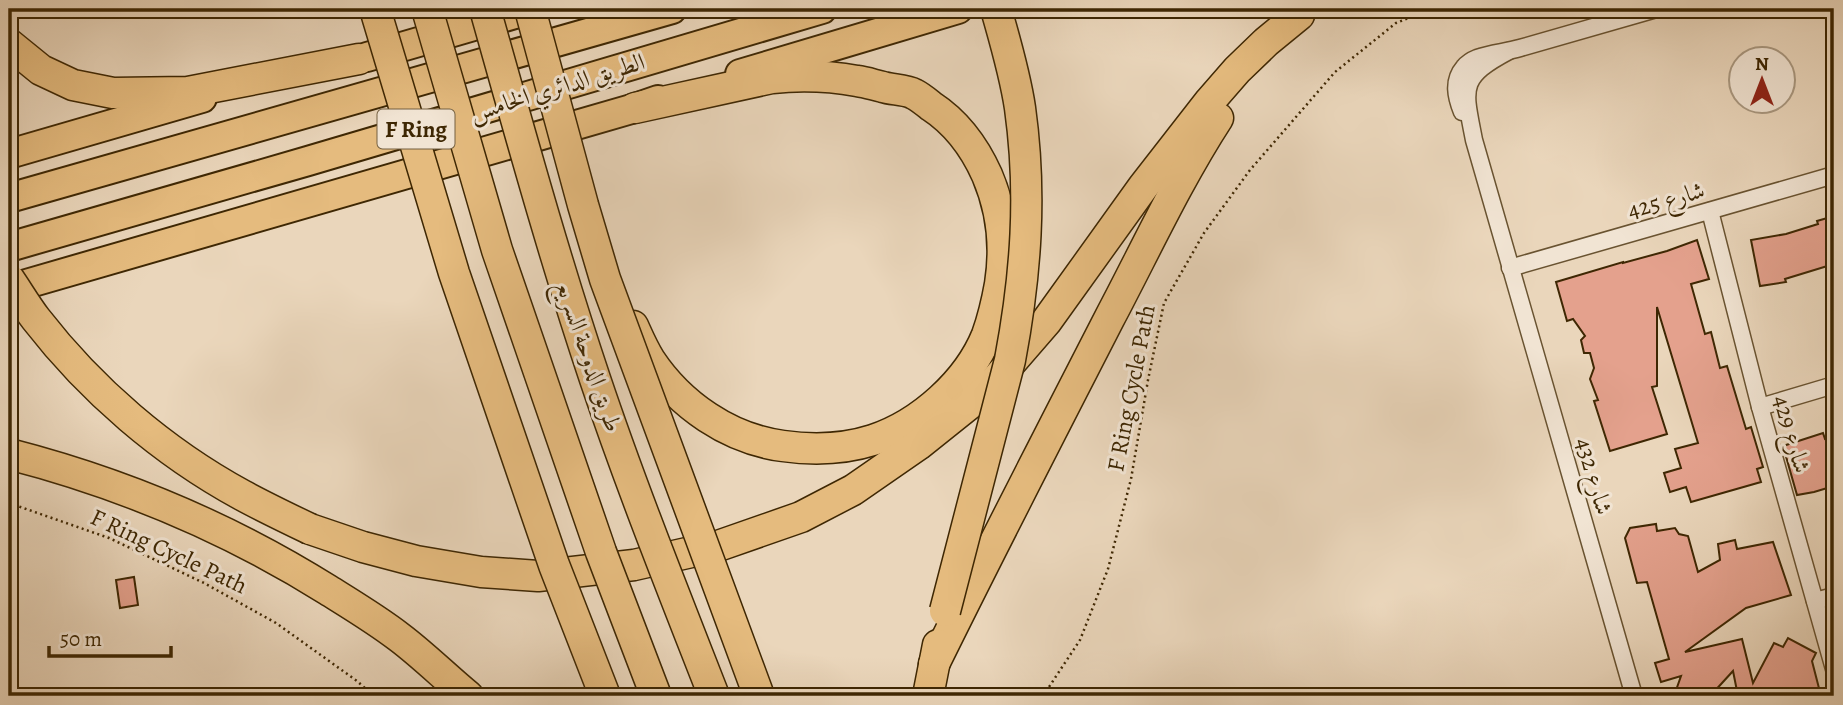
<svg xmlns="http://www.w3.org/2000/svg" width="1843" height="705" font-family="Alegreya,Amiri,serif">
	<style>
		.building { fill: #e4a18d; stroke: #3e2703; stroke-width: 2 }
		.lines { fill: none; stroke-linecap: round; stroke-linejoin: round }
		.minor-casing { stroke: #695331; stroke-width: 19 }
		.trunk-casing { stroke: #3e2703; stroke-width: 32 }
		.motorway-casing { stroke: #3e2703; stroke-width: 33 }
		.path { stroke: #3e2703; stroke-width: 2.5; stroke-dasharray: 2 3.5; stroke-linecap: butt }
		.minor { stroke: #f1e4d3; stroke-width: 16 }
		.trunk { stroke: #e5bb7e; stroke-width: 28 }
		.motorway { stroke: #e5bb7e; stroke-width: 30 }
		.motorway-bridge-casing { stroke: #3e2703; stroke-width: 33; stroke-linecap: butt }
		.motorway-bridge { stroke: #e5bb7e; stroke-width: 30 }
		.labels { text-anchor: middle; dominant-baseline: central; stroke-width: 6; stroke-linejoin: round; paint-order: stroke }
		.shield { fill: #f1e4d3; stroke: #746041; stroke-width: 2 }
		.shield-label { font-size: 23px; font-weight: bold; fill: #3e2703 }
		.street-label { font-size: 24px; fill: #3e2703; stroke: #f1e4d3 }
	</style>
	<rect width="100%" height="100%" fill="#ead6bb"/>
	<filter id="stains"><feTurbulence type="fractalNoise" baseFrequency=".00286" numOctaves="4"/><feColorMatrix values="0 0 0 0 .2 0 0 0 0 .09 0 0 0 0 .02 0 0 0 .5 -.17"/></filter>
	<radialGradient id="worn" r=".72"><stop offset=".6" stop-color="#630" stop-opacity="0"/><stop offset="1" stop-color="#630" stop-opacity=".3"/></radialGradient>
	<g class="building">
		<path d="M1834,216V264L1785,279L1786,282L1760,286L1751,240L1786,234L1818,224L1817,221Z"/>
		<path d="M1697,240L1709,279L1691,284L1705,334L1711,332L1720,368L1727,366L1746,429L1751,427L1763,467L1757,469L1761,482L1691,502L1686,487L1670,492L1664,473L1681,468L1675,449L1698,443L1657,307V386L1652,387L1667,434L1610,451L1594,401L1598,400L1590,379L1594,368L1590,353H1584L1581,340L1585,336L1573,319L1567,321L1556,282L1623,262V263L1667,251Z"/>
		<path d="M1823,433L1825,439L1834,436V486L1814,492L1797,495L1783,446Z"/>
		<path d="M1656,524L1657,531L1675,528L1679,534L1688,536L1698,572L1720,560L1718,544L1735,540L1737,549L1773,542L1791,595L1746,608L1685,652L1742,639L1753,683L1774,643L1783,647L1788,638L1816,653L1812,661L1821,696H1738L1733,671L1712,694L1702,696H1674L1681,676L1661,682L1655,663L1669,659L1647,582L1637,583L1625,538L1630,528Z"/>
		<path d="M134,577L138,605L120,608L116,580Z"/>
	</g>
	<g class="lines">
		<g class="minor-casing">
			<g id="minor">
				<path d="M1509,51C1458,78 1464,88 1474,140L1634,696"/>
				<path d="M1462,112C1456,97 1452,81 1464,67C1468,62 1472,60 1477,58C1491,53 1506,52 1520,48C1565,35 1610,22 1656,9"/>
				<path d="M1710,211L1760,407L1834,669"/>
				<path d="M1510,268L1834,175"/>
				<path d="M1760,407L1834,385"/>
				<path d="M1815,601L1834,596"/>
			</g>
		</g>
		<g class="trunk-casing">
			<g id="trunk">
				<path d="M367,57L532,9"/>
				<path d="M740,74L958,9"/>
				<path d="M9,154L202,98"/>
				<path d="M9,198L672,9"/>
				<path d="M9,247L308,161L822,9"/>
				<path d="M9,289L635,108L658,100"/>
			</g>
		</g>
		<g class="motorway-casing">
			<g id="motorway">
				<path d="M9,44L41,70L73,85L113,93L188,92L359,59"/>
				<path d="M633,326C638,337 643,349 650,360C680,405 729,439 783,446C812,450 845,449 873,440C921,424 968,382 987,335C993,318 997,301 1000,284C1006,246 1002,210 987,175C974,146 957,123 931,106C926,102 920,97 914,94C905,89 892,90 883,87C874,85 866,82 857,81C829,76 801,75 772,78L635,108"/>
				<path d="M9,454C122,483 229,528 328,590C352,605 377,620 399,637C423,655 445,677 468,696"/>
				<path d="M310,529L363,547L416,561L481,572L538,576L634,565L718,546L801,517L853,490L918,445L988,389L1046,322L1143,187L1210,101L1237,70L1266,42L1299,15"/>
				<path d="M934,664C991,548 1050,434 1109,319C1144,253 1177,181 1218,118"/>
				<path d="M928,696L938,645"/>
			</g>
		</g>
		<g class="path">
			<path d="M9,503L109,538L204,583L276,623L357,681L374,696"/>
			<path d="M782,693L793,689L819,696"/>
			<path d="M1043,696L1080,640L1108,569L1131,479L1148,380L1164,303L1204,233L1250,170L1335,72L1396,23L1431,9"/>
		</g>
		<use href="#minor" class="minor"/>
		<use href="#trunk" class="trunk"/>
		<use href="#motorway" class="motorway"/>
		<g class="motorway-bridge-casing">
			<g id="motorway-bridge">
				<path d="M375,9L454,273L554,565L605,696"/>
				<path d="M427,9L497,250L601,552L656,696"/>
				<path d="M485,9C520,133 554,257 595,379C631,486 673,591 714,696"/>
				<path d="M530,9L583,205L605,279L759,696"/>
				<path d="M9,279C18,292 26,306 36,319C91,390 163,452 242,495C264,507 287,518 310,529"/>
				<path d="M945,611L1010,360C1026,275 1032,194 1020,108C1015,74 1005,41 996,9"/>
			</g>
		</g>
		<use href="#motorway-bridge" class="motorway-bridge"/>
	</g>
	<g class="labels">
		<rect class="shield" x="377.5" y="109.5" width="77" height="39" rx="5"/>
		<g class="shield-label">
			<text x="416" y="129">F Ring</text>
		</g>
		<g class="street-label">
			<text transform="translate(557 87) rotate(-17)">الطريق الدائري الخامس</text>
			<text transform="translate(1666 200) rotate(-16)">شارع 425</text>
			<text transform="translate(589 356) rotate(71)">طريق الدوحة السريع</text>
			<text transform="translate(1131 388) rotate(-79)">F Ring Cycle Path</text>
			<text transform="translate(1792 434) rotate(74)">شارع 429</text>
			<text transform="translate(1594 476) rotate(74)">شارع 432</text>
			<text transform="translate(169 551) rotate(25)">F Ring Cycle Path</text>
		</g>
	</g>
	<rect width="1843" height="705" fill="none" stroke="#ead6bb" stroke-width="35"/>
	<rect x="10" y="10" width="1822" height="684" fill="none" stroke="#3e2703" stroke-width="3.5"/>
	<rect x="18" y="18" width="1808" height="670" fill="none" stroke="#3e2703" stroke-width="2"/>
	<g transform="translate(1762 80)"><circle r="33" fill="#f1e4d3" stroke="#a99880" stroke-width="2"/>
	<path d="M0-5L12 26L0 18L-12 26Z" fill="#8f2418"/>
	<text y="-10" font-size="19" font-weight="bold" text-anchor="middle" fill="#3e2703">N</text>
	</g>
	<path d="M49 646v10h122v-10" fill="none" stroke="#3e2703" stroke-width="3.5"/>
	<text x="60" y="646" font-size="21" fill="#3e2703" stroke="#f1e4d3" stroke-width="5" paint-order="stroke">50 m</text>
	<rect width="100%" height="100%" filter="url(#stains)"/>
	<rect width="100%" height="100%" fill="url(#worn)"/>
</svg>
